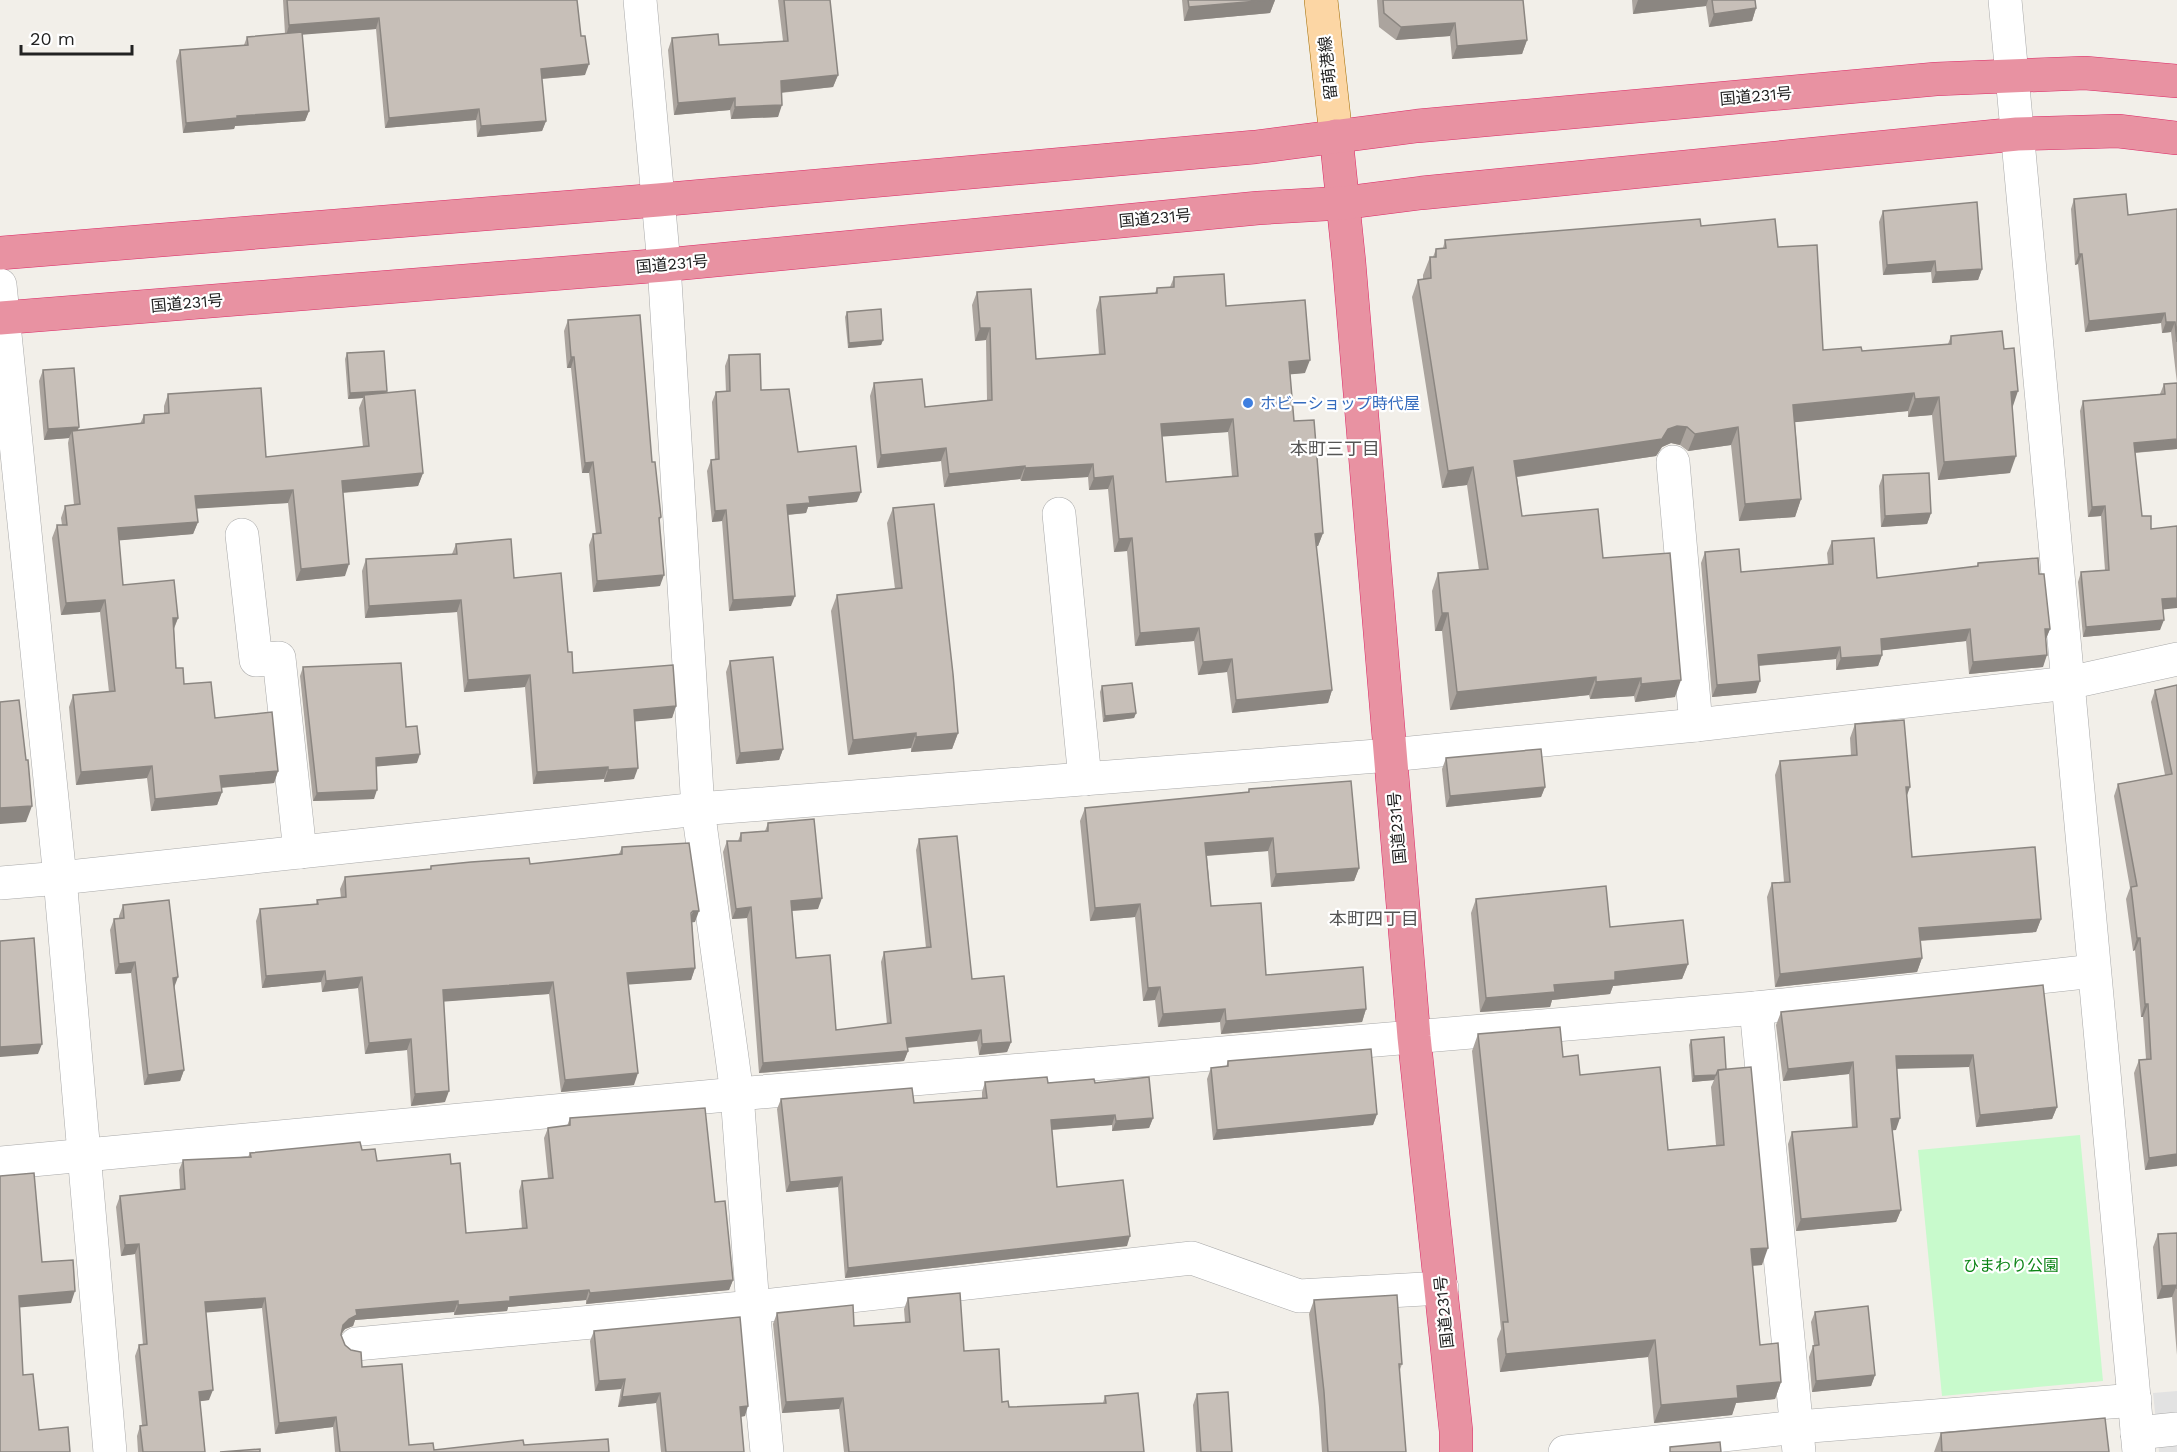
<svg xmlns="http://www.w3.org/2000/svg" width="2177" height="1452" font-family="'Work Sans','Noto Sans JP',sans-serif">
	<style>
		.park { fill: #c8facc }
		.parking { fill: #e2e2e2 }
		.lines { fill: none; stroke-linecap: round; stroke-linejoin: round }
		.minor-casing { stroke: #a9a9a9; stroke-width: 34 }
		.major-casing { stroke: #a06b00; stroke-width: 34 }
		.highway-casing { stroke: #dc2a67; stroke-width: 34 }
		.minor { stroke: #fff; stroke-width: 33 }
		.major { stroke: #fcd6a4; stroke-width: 33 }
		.highway { stroke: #e892a2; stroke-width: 33 }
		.wall { fill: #aba49e; fill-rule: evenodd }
		.shaded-wall { fill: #8b8681 }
		.building { fill: #c7bfb8; stroke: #8b8681; stroke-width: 1.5; fill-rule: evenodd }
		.shop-dot { fill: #3f7fe0; stroke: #fff; stroke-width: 2 }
		.labels { text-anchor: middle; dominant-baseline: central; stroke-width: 4.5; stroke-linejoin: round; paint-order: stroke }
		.street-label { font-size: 16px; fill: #222; stroke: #fff }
		.shop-label { font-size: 16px; fill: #366cbe; stroke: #fff; text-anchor: start }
		.park-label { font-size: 16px; fill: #0c8416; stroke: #fff }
		.neighbourhood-label { font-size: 18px; fill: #555; stroke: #fff }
	</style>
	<rect width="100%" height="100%" fill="#f2efe9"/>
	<path class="park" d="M2080,1135L2103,1381L1942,1396L1918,1150Z"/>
	<path class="parking" d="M2177,1391V1452H2159L2153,1393Z"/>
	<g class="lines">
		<g class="minor-casing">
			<g id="minor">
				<path d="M640,0L664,265L698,809L737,1094L753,1307L767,1452"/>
				<path d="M2005,0L2139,1452"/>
				<path d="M0,285L60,878L110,1452"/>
				<path d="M1673,462L1696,725"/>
				<path d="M1059,514L1085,779"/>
				<path d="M242,535L256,660L279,658L300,852"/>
				<path d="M0,883L60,878L698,809L1390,755L1696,725L2068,683L2177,659"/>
				<path d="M1756,1008L1799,1452"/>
				<path d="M0,1163L737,1094L1756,1008L2094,971"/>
				<path d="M356,1344L753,1307L1192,1258L1299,1296L1442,1288"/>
				<path d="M2137,1433L2177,1429"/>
				<path d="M1565,1452L1798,1427L2135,1400"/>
			</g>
		</g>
		<g class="major-casing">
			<path id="major" d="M1321,0L1336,136"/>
		</g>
		<g class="highway-casing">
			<g id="highway">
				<path d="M1336,136L1349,262L1414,1037L1456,1431V1452"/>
				<path d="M0,253L658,200L1255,147L1417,126L1936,79L2085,73L2177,81"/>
				<path d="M0,318L664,265L1258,208L1343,203L1421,193L2017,134L2118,131L2177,138"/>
			</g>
		</g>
		<use href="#minor" class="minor"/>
		<use href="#major" class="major"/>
		<use href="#highway" class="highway"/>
	</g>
	<g class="wall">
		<path d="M283,0H577L585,75L542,79L546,121L542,131L477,137L476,120L385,128L376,29L302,34L309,111L305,121L235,126L234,129L183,133L176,61L180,50L244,45L247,37L285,34Z"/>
		<path d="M778,0H830L838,75L833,87L781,93L778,117L731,119L730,110L674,115L668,50L672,38L719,45L783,41Z"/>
		<path d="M1182,0H1275L1270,13L1184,21Z"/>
		<path d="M1377,0H1523L1527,40L1522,54L1452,59L1450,36L1396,40L1379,27Z"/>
		<path d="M1632,0H1755L1756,8L1752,21L1709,27L1706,6L1633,14Z"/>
		<path d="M2074,199L2128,215L2177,209V449L2135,453L2142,516L2151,529L2163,609L2160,630L2083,637L2078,582L2081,572L2105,570L2101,516L2088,517L2080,411L2083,401L2160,394L2164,384L2177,383L2171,332L2162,333L2161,323L2085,332L2078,264L2075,265L2071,209Z"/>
		<path d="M1883,211L1982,269L1978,280L1932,283L1931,272L1883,275L1879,222Z"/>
		<path d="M1701,226L1778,247L1823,350L1862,351L1948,344L1951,336L2004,349L2012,408L2010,473L1938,480L1932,415L1908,417V411L1795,422L1801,499L1795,517L1739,521L1731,445L1688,451L1680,445L1671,443L1662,447L1656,456L1517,477L1522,516L1603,558L1675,697L1635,702L1634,696L1590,699L1589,695L1450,710L1442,631H1435L1432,591L1438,573L1479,570L1467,485L1442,488L1412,297L1418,280L1423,279V275L1430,257H1433L1436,249L1443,248L1445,240Z"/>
		<path d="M1174,277L1226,306L1305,373L1290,374L1294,421L1323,533L1318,546H1316L1332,690L1328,703L1232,713L1227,672L1198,675L1194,641L1135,646L1127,551L1114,552L1108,489L1089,490L1088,477L1021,481L1020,479L944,487L941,461L877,468L870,396L874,383L925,407L987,400L986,340L975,341L972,305L977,292L1036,359L1099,355L1096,310L1100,297L1155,293L1157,288L1170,287ZM1228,432L1232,476L1166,482L1162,436Z"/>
		<path d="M847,312L883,340L881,345L848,348L845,317Z"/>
		<path d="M568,320L652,462L661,517L659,522L660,586L593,592L589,545L593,534H596L589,473H582L571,368H567L564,331Z"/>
		<path d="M347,353L386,393L423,473L418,486L343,493L345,576L296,581L288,503L197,508L198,522L193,534L119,540L123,585L178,618L174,629L176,668L184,684L215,718L278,771L274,783L221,788L222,792L217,805L151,811L147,778L76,785L69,707L73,695L109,692L100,612L61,615L52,538L57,525H62L61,518L65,506L74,505L68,443L69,438L44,440L39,381L43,370L79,427L77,430L140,424L144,415L164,413V406L168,394L266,457L363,447L359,408L363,398L348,399L345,359Z"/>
		<path d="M729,355L761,390L798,452L857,502L808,507L806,513L788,515L791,606L729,611L722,521L712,522L707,471L711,460H715L712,402L716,392H726L725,366Z"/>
		<path d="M1883,475L1931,513L1927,524L1881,527L1879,486Z"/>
		<path d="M893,508L958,733L952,749L911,752V748L848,755L831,611L837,595L895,589L887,523Z"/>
		<path d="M1832,541L1877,578L1977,566L1978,563L2039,574L2050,629L2046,639L2043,667L1969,674L1966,641L1882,650V655L1878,666L1836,670V659L1759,666L1756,693L1712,697L1701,563L1705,552L1741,572L1828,564L1827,553Z"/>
		<path d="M456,544L514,578L568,652L573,673L676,706L672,718L635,721L634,779L604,782V779L533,784L525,687L464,692L457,612L365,618L362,571L366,559L452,554Z"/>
		<path d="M730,661L783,749L779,760L736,764L726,672Z"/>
		<path d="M303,667L406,727L417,763L376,766L374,799L313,801L300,676Z"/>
		<path d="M2177,685V1166L2145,1170L2134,1073L2139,1060L2146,1059L2143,1017H2141L2135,950L2133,951L2126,899L2130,888L2114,796L2118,784L2165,775L2151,702L2155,690Z"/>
		<path d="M1102,686L1136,713L1134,718L1103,722L1100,692Z"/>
		<path d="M1855,724L1907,796L1912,857L2041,919L2036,932L1920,941L1922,958L1917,972L1775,987L1767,897L1772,883L1784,882L1775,775L1780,761L1851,756L1850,738Z"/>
		<path d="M1446,758L1545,787L1541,797L1446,807L1442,769Z"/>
		<path d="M1249,789L1359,868L1354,881L1271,887L1268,851L1207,856L1211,906L1266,975L1366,1009L1362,1022L1221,1034L1220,1022L1158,1027L1155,1000L1143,1001L1135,917L1090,921L1080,821L1085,808L1248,792Z"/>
		<path d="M768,823L818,909L792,911L796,958L836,1030L887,1024L881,962L884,952L926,948L916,850L919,839L972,979L1011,1042L1007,1052L979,1055L977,1041L907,1048L908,1051L904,1061L759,1073L747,918L732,919L723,852L727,841H738L741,833L765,831Z"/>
		<path d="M622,847L695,922H692L695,968L691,980L628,984L634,1085L561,1092L549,994L444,1001L445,1102L411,1106L407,1050L365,1054L358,988L322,992L321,982L262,988L256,921L260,909L316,904L317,900L341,898L340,889L345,877L430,869L431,866L530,864L619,854Z"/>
		<path d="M1476,899L1610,927L1688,964L1682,979L1613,986L1610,994L1552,1000L1550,1007L1480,1012L1471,913Z"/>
		<path d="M123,905L174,986L184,1070L180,1081L144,1085L131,973L115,974L110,930L114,919H119V916Z"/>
		<path d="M2043,985L2057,1107L2052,1119L1976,1127L1969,1067L1897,1068L1896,1130H1892L1901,1210L1896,1222L1796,1231L1788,1144L1792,1132L1852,1128L1849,1074L1783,1081L1776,1025L1781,1012Z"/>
		<path d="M1478,1034L1563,1057L1580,1075L1668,1150L1716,1145L1711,1087L1714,1080L1692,1082L1689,1045L1691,1040L1726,1069L1762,1265L1752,1266L1760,1345L1781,1382L1775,1399L1736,1403L1732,1415L1654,1423L1648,1357L1500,1372L1497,1339L1501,1329L1472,1051Z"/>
		<path d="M1228,1061L1377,1114L1373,1125L1213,1140L1207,1079L1211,1068L1226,1067Z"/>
		<path d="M985,1082L1095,1083L1153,1118L1149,1128L1112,1131V1125L1052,1130L1057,1187L1127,1246L845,1278L838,1187L786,1192L777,1109L781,1099L914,1103L982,1098V1092Z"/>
		<path d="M570,1118L715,1202L733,1280L729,1290L586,1304V1300L508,1307L507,1311L454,1315V1312L355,1320L353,1326L345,1329L341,1335L345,1345L362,1367L409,1445L434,1450L524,1445L609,1452H335L333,1427L275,1434L262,1308L206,1312L209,1400L200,1401L205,1452H138L137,1436L140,1426L142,1425L135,1356L139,1345H143L135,1254L121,1256L116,1207L120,1196L180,1189L179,1170L183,1160L248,1157L250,1153L362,1150L377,1161L451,1164L466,1233L522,1229L519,1191L522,1181L548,1178L544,1138L548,1128L567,1126Z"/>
		<path d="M2177,1233V1355L2172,1297L2157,1299L2153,1247L2158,1234Z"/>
		<path d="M908,1298L964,1351L1002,1402L1009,1407L1103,1403L1105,1396L1144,1452H844L839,1409L782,1413L773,1324L777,1313L854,1326L905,1322L904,1309Z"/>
		<path d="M1314,1300L1402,1364L1399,1372L1406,1452H1322L1319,1407L1309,1314Z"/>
		<path d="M1815,1312L1875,1375L1871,1386L1812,1392L1809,1357L1813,1346H1814L1811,1322Z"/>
		<path d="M594,1331L745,1416L741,1417L744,1452H661L656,1403L618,1407L621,1389L595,1391L590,1341Z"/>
		<path d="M1197,1394L1232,1452H1196L1193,1405Z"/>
		<path d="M1941,1433L2109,1452H1934Z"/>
	</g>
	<g class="shaded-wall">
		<path d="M1269,0H1275L1270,13L1184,21L1189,7Z"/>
		<path d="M1638,0H1708L1706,6L1633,14Z"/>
		<path d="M1756,8L1752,21L1709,27L1714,14Z"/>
		<path d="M379,18L376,29L286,36L289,25Z"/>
		<path d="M1455,23L1450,36L1396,40L1401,27Z"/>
		<path d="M1527,40L1522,54L1452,59L1457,46Z"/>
		<path d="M589,64L585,75L538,79L541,69Z"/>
		<path d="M838,75L833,87L776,93L781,81Z"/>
		<path d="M735,98L730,110L674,115L678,103Z"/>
		<path d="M782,105L778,117L731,119L735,107Z"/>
		<path d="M479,109L476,120L385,128L389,118Z"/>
		<path d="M309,111L305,121L235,126L234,129L183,133L186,123L237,116Z"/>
		<path d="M546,121L542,131L477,137L481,126Z"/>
		<path d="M2079,254H2082L2078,264L2075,265Z"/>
		<path d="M1935,261L1931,272L1883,275L1887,265Z"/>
		<path d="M1982,269L1978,280L1932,283L1936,272Z"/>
		<path d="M2165,313L2161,323L2085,332L2089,321Z"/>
		<path d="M2166,322H2175L2171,332L2162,333Z"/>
		<path d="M980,328H990L986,340L975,341Z"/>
		<path d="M883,340L881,345L848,348L849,343Z"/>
		<path d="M571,357H574L571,368H567Z"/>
		<path d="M1310,360L1305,373L1284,375L1289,362Z"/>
		<path d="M387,391L385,396L364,395L363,398L348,399L350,393Z"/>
		<path d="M2018,391L2012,409L2011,392Z"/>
		<path d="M1914,393L1908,411L1787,423L1793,405Z"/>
		<path d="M1939,397L1932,415L1908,417L1915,399Z"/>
		<path d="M1233,419L1228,432L1157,437L1161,424Z"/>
		<path d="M1677,426L1687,427L1680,445L1671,443L1662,447L1656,456L1508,478L1514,461L1668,429Z"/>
		<path d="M79,427L75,438L72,431L69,438L44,440L48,429Z"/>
		<path d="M1738,427L1731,445L1688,451L1695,434Z"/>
		<path d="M2177,439V449L2130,453L2134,443Z"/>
		<path d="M946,448L941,461L877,468L881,455Z"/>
		<path d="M2016,456L2010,473L1938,480L1944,462Z"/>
		<path d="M593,462L589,473H582L585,463Z"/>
		<path d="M1093,464L1088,477L1021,481L1025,468Z"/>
		<path d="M1025,466L1020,479L944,487L949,474Z"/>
		<path d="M1473,467L1467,485L1442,488L1448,471Z"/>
		<path d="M423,473L418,486L337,493L342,481Z"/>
		<path d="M1113,476L1108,489L1089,490L1094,478Z"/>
		<path d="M293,490L288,503L191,509L195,496Z"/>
		<path d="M861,492L857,502L808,507L806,513L784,515L787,505L809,497Z"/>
		<path d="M1801,499L1795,517L1739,521L1745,504Z"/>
		<path d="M2105,506L2101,516L2088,517L2092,507Z"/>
		<path d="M726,510L722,521L712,522L715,511Z"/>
		<path d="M1931,513L1927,524L1881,527L1885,516Z"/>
		<path d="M198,522L193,534L113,541L118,528Z"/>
		<path d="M1323,533L1318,546L1310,547L1315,534Z"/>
		<path d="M1132,538L1127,551L1114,552L1119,539Z"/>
		<path d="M349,564L345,576L296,581L301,569Z"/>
		<path d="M664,575L660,586L593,592L597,581Z"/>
		<path d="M795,596L791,606L729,611L733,600Z"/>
		<path d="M2177,598V608L2159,610L2162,599Z"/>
		<path d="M105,600L100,612L61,615L66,603Z"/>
		<path d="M461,600L457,612L365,618L369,606Z"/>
		<path d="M1442,613H1448L1442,631H1435Z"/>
		<path d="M173,618H178L173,630Z"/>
		<path d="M2164,620L2160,630L2083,637L2086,627Z"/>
		<path d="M1199,628L1194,641L1135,646L1140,633Z"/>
		<path d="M1970,629L1966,641L1877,651L1881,639Z"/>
		<path d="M2045,629H2050L2045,641Z"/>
		<path d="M1840,647L1836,659L1753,666L1758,655Z"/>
		<path d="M1882,655L1878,666L1836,670L1841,658Z"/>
		<path d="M2047,655L2043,667L1969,674L1973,662Z"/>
		<path d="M1232,659L1227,672L1198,675L1203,662Z"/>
		<path d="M530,675L525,687L464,692L468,680Z"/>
		<path d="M1596,677L1589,695L1450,710L1457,692Z"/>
		<path d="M1641,678L1634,696L1590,699L1596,682Z"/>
		<path d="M1681,680L1675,697L1635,702L1641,684Z"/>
		<path d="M1760,681L1756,693L1712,697L1717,685Z"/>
		<path d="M1332,690L1328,703L1232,713L1236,700Z"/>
		<path d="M676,706L672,718L630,722L634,710Z"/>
		<path d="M1136,713L1134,718L1103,722L1105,716Z"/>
		<path d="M916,733L911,748L848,755L853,740Z"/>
		<path d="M958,733L952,749L911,752L916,737Z"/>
		<path d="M783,749L779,760L736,764L740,753Z"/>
		<path d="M420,754L417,763L372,767L376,758Z"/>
		<path d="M152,766L147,778L76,785L81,772Z"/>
		<path d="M608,767L604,779L533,784L537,772Z"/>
		<path d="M638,768L634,779L604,782L608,770Z"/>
		<path d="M278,771L274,783L216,788L220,776Z"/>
		<path d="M1545,787L1541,797L1446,807L1450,796Z"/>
		<path d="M1906,787H1910L1905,801Z"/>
		<path d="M377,790L374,799L313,801L317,793Z"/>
		<path d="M222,792L217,805L151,811L155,799Z"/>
		<path d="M32,806L26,822L0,824V808Z"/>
		<path d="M1273,838L1268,851L1201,856L1205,843Z"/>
		<path d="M1359,868L1354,881L1271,887L1276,874Z"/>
		<path d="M822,898L818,909L787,911L791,901Z"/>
		<path d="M1140,904L1135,917L1090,921L1095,908Z"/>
		<path d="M751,907L747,918L732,919L736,909Z"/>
		<path d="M693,911H699L695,922L688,923Z"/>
		<path d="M2041,919L2036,932L1914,941L1919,928Z"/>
		<path d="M2137,938H2140L2135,950L2133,951Z"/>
		<path d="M1922,958L1917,972L1775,987L1780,974Z"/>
		<path d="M135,962L131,973L115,974L119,964Z"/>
		<path d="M1688,964L1682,979L1613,986L1610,994L1552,1000L1550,1007L1480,1012L1486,998L1554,985L1615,972Z"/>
		<path d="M695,968L691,980L623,985L627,973Z"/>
		<path d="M325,971L321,982L262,988L266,976Z"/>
		<path d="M178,977L174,988L173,978Z"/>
		<path d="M362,977L358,988L322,992L326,981Z"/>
		<path d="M553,982L549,994L439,1002L443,990Z"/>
		<path d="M1160,987L1155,1000L1143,1001L1148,988Z"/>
		<path d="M2145,1004H2148L2143,1017H2141Z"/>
		<path d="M1225,1009L1220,1022L1158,1027L1163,1014Z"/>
		<path d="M1366,1009L1362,1022L1221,1034L1226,1021Z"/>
		<path d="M981,1030L977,1041L902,1048L906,1038Z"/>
		<path d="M411,1039L407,1050L365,1054L369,1043Z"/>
		<path d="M1011,1042L1007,1052L979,1055L982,1044Z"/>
		<path d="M42,1044L38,1054L0,1057V1047Z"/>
		<path d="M908,1051L904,1061L759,1073L763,1063Z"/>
		<path d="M1973,1055L1969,1067L1892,1069L1896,1056Z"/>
		<path d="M1853,1062L1849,1074L1783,1081L1788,1069Z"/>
		<path d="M184,1070L180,1081L144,1085L148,1075Z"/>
		<path d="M638,1073L634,1085L561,1092L565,1080Z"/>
		<path d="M1716,1075L1714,1080L1692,1082L1694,1076Z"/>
		<path d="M449,1091L445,1102L411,1106L415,1094Z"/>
		<path d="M2057,1107L2052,1119L1976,1127L1980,1115Z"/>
		<path d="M1377,1114L1373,1125L1213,1140L1217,1130Z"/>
		<path d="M1115,1115L1112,1125L1047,1130L1051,1120Z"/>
		<path d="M1153,1118L1149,1128L1112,1131L1116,1121Z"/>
		<path d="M1900,1118L1896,1130L1887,1131L1891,1119Z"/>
		<path d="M2177,1154V1166L2145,1170L2149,1158Z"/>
		<path d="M842,1177L838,1187L786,1192L790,1182Z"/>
		<path d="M1901,1210L1896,1222L1796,1231L1801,1219Z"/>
		<path d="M1130,1236L1127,1246L845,1278L848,1268Z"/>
		<path d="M139,1244L135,1254L121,1256L125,1245Z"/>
		<path d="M1768,1248L1762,1265L1744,1266L1751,1249Z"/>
		<path d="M733,1280L729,1290L586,1304L590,1293Z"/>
		<path d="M2177,1285L2172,1297L2157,1299L2162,1286Z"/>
		<path d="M589,1290L586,1300L508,1307L507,1311L454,1315L458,1305L510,1297Z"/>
		<path d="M75,1291L71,1303L14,1308L19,1296Z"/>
		<path d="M265,1298L262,1308L201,1313L205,1302Z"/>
		<path d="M458,1301L454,1312L355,1320L353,1326L345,1329L339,1336L343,1325L356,1310Z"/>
		<path d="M1655,1340L1648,1357L1500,1372L1506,1354Z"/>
		<path d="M1875,1375L1871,1386L1812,1392L1816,1381Z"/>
		<path d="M625,1379L621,1389L595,1391L599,1381Z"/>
		<path d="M1781,1382L1775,1399L1736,1403L1732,1415L1654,1423L1661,1405L1737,1386Z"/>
		<path d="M213,1390L209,1400L195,1402L199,1392Z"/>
		<path d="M660,1393L656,1403L618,1407L622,1397Z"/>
		<path d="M843,1398L839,1409L782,1413L786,1402Z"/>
		<path d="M748,1406L745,1416L736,1417L740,1407Z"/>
		<path d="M336,1417L333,1427L275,1434L279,1423Z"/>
	</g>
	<g class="building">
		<path d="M287,0H577L581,36H585L589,64L541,69L546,121L481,126L479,109L389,118L379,18L289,25Z"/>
		<path d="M784,0H830L838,75L781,81L782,105L735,107V98L678,103L672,38L718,34L719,45L788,41Z"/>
		<path d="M1188,0H1269L1189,7Z"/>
		<path d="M1383,0H1523L1527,40L1457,46L1455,23L1401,27L1384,13Z"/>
		<path d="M1712,0H1755L1756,8L1714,14Z"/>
		<path d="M302,32L309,111L237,116V118L186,123L180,50L248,45L247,37Z"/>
		<path d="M2126,194L2128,215L2177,209V342L2175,322H2166L2165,313L2089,321L2082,254H2079L2074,199Z"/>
		<path d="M1977,202L1982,269L1936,272L1935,261L1887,265L1883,211Z"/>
		<path d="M1700,219L1701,226L1775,219L1778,247L1817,245L1823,350L1861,347L1862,351L1951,344V336L2002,331L2004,349L2014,348L2018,391L2011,392L2016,456L1944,462L1939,397L1915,399L1914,393L1793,405L1801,499L1745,504L1738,427L1695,434L1687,427L1677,426L1668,429L1662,439L1514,461L1522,516L1598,509L1603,558L1670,553L1681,680L1641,684V678L1596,682V677L1457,692L1448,613H1442L1438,573L1488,569L1473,467L1448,471L1418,280L1431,278L1430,257H1436V249L1446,248L1445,240Z"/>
		<path d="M1224,274L1226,306L1305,300L1310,360L1289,362L1294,421L1314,420L1323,533L1315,534L1332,690L1236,700L1232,659L1203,662L1199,628L1140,633L1132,538L1119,539L1113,476L1094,478L1093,464L1025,468V466L949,474L946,448L881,455L874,383L922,379L925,407L992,400L990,328H980L977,292L1031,289L1036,359L1105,354L1100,297L1157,293V288L1174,287V277ZM1233,419L1238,476L1166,482L1161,424Z"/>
		<path d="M881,309L883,340L849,343L847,312Z"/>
		<path d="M640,315L652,462H655L661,517L659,518L664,575L597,581L593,534L601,533L593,462L585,463L574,357H571L568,320Z"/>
		<path d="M384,351L387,391L350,393L347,353Z"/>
		<path d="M760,354L761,390L789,389L798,452L856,446L861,492L809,497L810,503L787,505L795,596L733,600L726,510L715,511L711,460L719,459L716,392L730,391L729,355Z"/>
		<path d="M74,368L79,427L48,429L43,370Z"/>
		<path d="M2177,383V439L2134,443L2142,516H2151V529L2177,526V598L2162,599L2164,620L2086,627L2081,572L2109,570L2105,506L2092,507L2083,401L2165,394L2164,384Z"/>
		<path d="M261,388L266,457L369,446L364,395L415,390L423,473L342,481L349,564L301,569L293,490L195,496L198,522L118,528L123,585L174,580L178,618H173L176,668H183L184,684L211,682L215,718L272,712L278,771L220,776L222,792L155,799L152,766L81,772L73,695L115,691L105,600L66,603L57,525H67L65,506L80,504L72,431L144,423V415L169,413L168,394Z"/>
		<path d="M1929,473L1931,513L1885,516L1883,475Z"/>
		<path d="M934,504L953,674L958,733L916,737V733L853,740L837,595L902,588L893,508Z"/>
		<path d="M1874,538L1877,578L1978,566V563L2038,558L2039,574H2044L2050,629H2045L2047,655L1973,662L1970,629L1881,639L1882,655L1841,658L1840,647L1758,655L1760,681L1717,685L1705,552L1739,549L1741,572L1833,564L1832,541Z"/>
		<path d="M511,539L514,578L561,573L568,652H572L573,673L673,665L676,706L634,710L638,768L608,770V767L537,772L530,675L468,680L461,600L369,606L366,559L457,554L456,544Z"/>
		<path d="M773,657L783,749L740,753L730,661Z"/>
		<path d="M401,663L406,727L417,726L420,754L376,758L377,790L317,793L303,667Z"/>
		<path d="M1132,683L1136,713L1105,716L1102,686Z"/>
		<path d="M2177,685V1154L2149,1158L2139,1060L2151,1059L2148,1004H2145L2140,938H2137L2131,887L2137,886L2118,784L2172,774L2155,690Z"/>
		<path d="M19,700L26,760H28L32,806L0,808V702Z"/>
		<path d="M1904,720L1910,787H1906L1912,857L2035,847L2041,919L1919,928L1922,958L1780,974L1772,883L1790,882L1780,761L1857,755L1855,724Z"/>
		<path d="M1541,749L1545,787L1450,796L1446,758Z"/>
		<path d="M1351,781L1359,868L1276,874L1273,838L1205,843L1211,906L1261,903L1266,975L1363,967L1366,1009L1226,1021L1225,1009L1163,1014L1160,987L1148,988L1140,904L1095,908L1085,808L1249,792V789Z"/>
		<path d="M814,819L822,898L791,901L796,958L830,955L836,1030L891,1023L884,952L931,947L919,839L957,836L972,979L1004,976L1011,1042L982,1044L981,1030L906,1038L908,1051L763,1063L751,907L736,909L727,841H741V833L768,831V823Z"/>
		<path d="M689,843L699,911H693L691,913L695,968L627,973L638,1073L565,1080L553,982L443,990L449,1091L415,1094L411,1039L369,1043L362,977L326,981L325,971L266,976L260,909L318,904L317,900L346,897L345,877L431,869V866L471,862L529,858L530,864L622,854V847Z"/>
		<path d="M1606,886L1610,927L1683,920L1688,964L1615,972V980L1554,985L1555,992L1486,998L1476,899Z"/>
		<path d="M169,900L178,977L173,978L184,1070L148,1075L135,962L119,964L114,919L124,918L123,905Z"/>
		<path d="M34,938L42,1044L0,1047V941Z"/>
		<path d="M2043,985L2057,1107L1980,1115L1973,1055L1896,1056L1900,1118L1891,1119L1901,1210L1801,1219L1792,1132L1857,1127L1853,1062L1788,1069L1781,1012Z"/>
		<path d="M1560,1027L1563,1057L1578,1055L1580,1075L1660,1067L1668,1150L1724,1145L1718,1070L1751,1067L1768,1248L1751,1249L1760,1345L1778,1343L1781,1382L1737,1386L1738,1398L1661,1405L1655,1340L1506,1354L1503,1322H1508L1478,1034Z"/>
		<path d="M1724,1037L1726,1069L1718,1070L1716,1075L1694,1076L1691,1040Z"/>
		<path d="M1371,1049L1377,1114L1217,1130L1211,1068L1228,1066V1061Z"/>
		<path d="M1047,1077L1048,1083L1094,1079L1095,1083L1149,1077L1153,1118L1116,1121L1115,1115L1051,1120L1057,1187L1123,1180L1130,1236L848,1268L842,1177L790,1182L781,1099L912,1088L914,1103L987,1098L985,1082Z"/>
		<path d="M705,1108L715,1202L725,1201L733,1280L590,1293L589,1290L510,1297V1301L458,1305V1301L356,1310L357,1315L349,1319L343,1325L341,1335L345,1345L351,1350L361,1352L362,1367L402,1364L409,1445L433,1443L434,1450L523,1440L524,1445L608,1439L609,1452H340L336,1417L279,1423L265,1298L205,1302L213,1390L199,1392L205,1452H143L140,1426L147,1425L139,1345L147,1344L139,1244L125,1245L120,1196L185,1189L183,1160L251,1157L250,1153L360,1142L362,1150L375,1149L377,1161L450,1154L451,1164L460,1163L466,1233L527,1228L522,1181L553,1178L548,1128L570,1125V1118Z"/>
		<path d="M34,1173L42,1262L73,1260L75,1291L19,1296L23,1375L33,1374L39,1430L68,1427L70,1452H0V1176Z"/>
		<path d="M2177,1233V1289V1285L2162,1286L2158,1234Z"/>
		<path d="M960,1293L964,1351L999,1349L1002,1402L1008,1401L1009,1407L1106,1403L1105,1396L1138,1393L1144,1452H849L843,1398L786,1402L777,1313L853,1305L854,1326L910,1322L908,1298Z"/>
		<path d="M1397,1295L1402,1364H1399L1406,1452H1328L1324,1392L1314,1300Z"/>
		<path d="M1868,1306L1875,1375L1816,1381L1813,1346L1819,1345L1815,1312Z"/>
		<path d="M740,1317L748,1406L740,1407L744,1452H666L660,1393L622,1397L625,1379L599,1381L594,1331Z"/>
		<path d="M1228,1392L1232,1452H1201L1197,1394Z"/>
		<path d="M2105,1418L2109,1452H1942L1941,1433Z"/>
		<path d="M1720,1442L1721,1452H1670V1447Z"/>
		<path d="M260,1449V1452H220Z"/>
	</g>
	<circle class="shop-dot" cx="1248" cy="403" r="6"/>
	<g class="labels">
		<g class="street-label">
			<text transform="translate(1328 68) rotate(-96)">留萌港線</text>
			<text transform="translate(1756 96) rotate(-5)">国道231号</text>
			<text transform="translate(1155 218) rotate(-5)">国道231号</text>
			<text transform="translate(672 264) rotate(-5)">国道231号</text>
			<text transform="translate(187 303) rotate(-5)">国道231号</text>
			<text transform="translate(1397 828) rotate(-95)">国道231号</text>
			<text transform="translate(1444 1312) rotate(-96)">国道231号</text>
		</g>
		<g class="shop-label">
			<text x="1260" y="403">ホビーショップ時代屋</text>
		</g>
		<g class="park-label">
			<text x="2011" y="1265">ひまわり公園</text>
		</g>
		<g class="neighbourhood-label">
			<text x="1335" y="448">本町三丁目</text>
			<text x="1374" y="918">本町四丁目</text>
		</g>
	</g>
	<path d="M21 45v9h111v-9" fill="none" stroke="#222222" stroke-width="3"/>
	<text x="30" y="45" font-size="18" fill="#222222" stroke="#ffffff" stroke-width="4.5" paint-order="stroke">20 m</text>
</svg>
